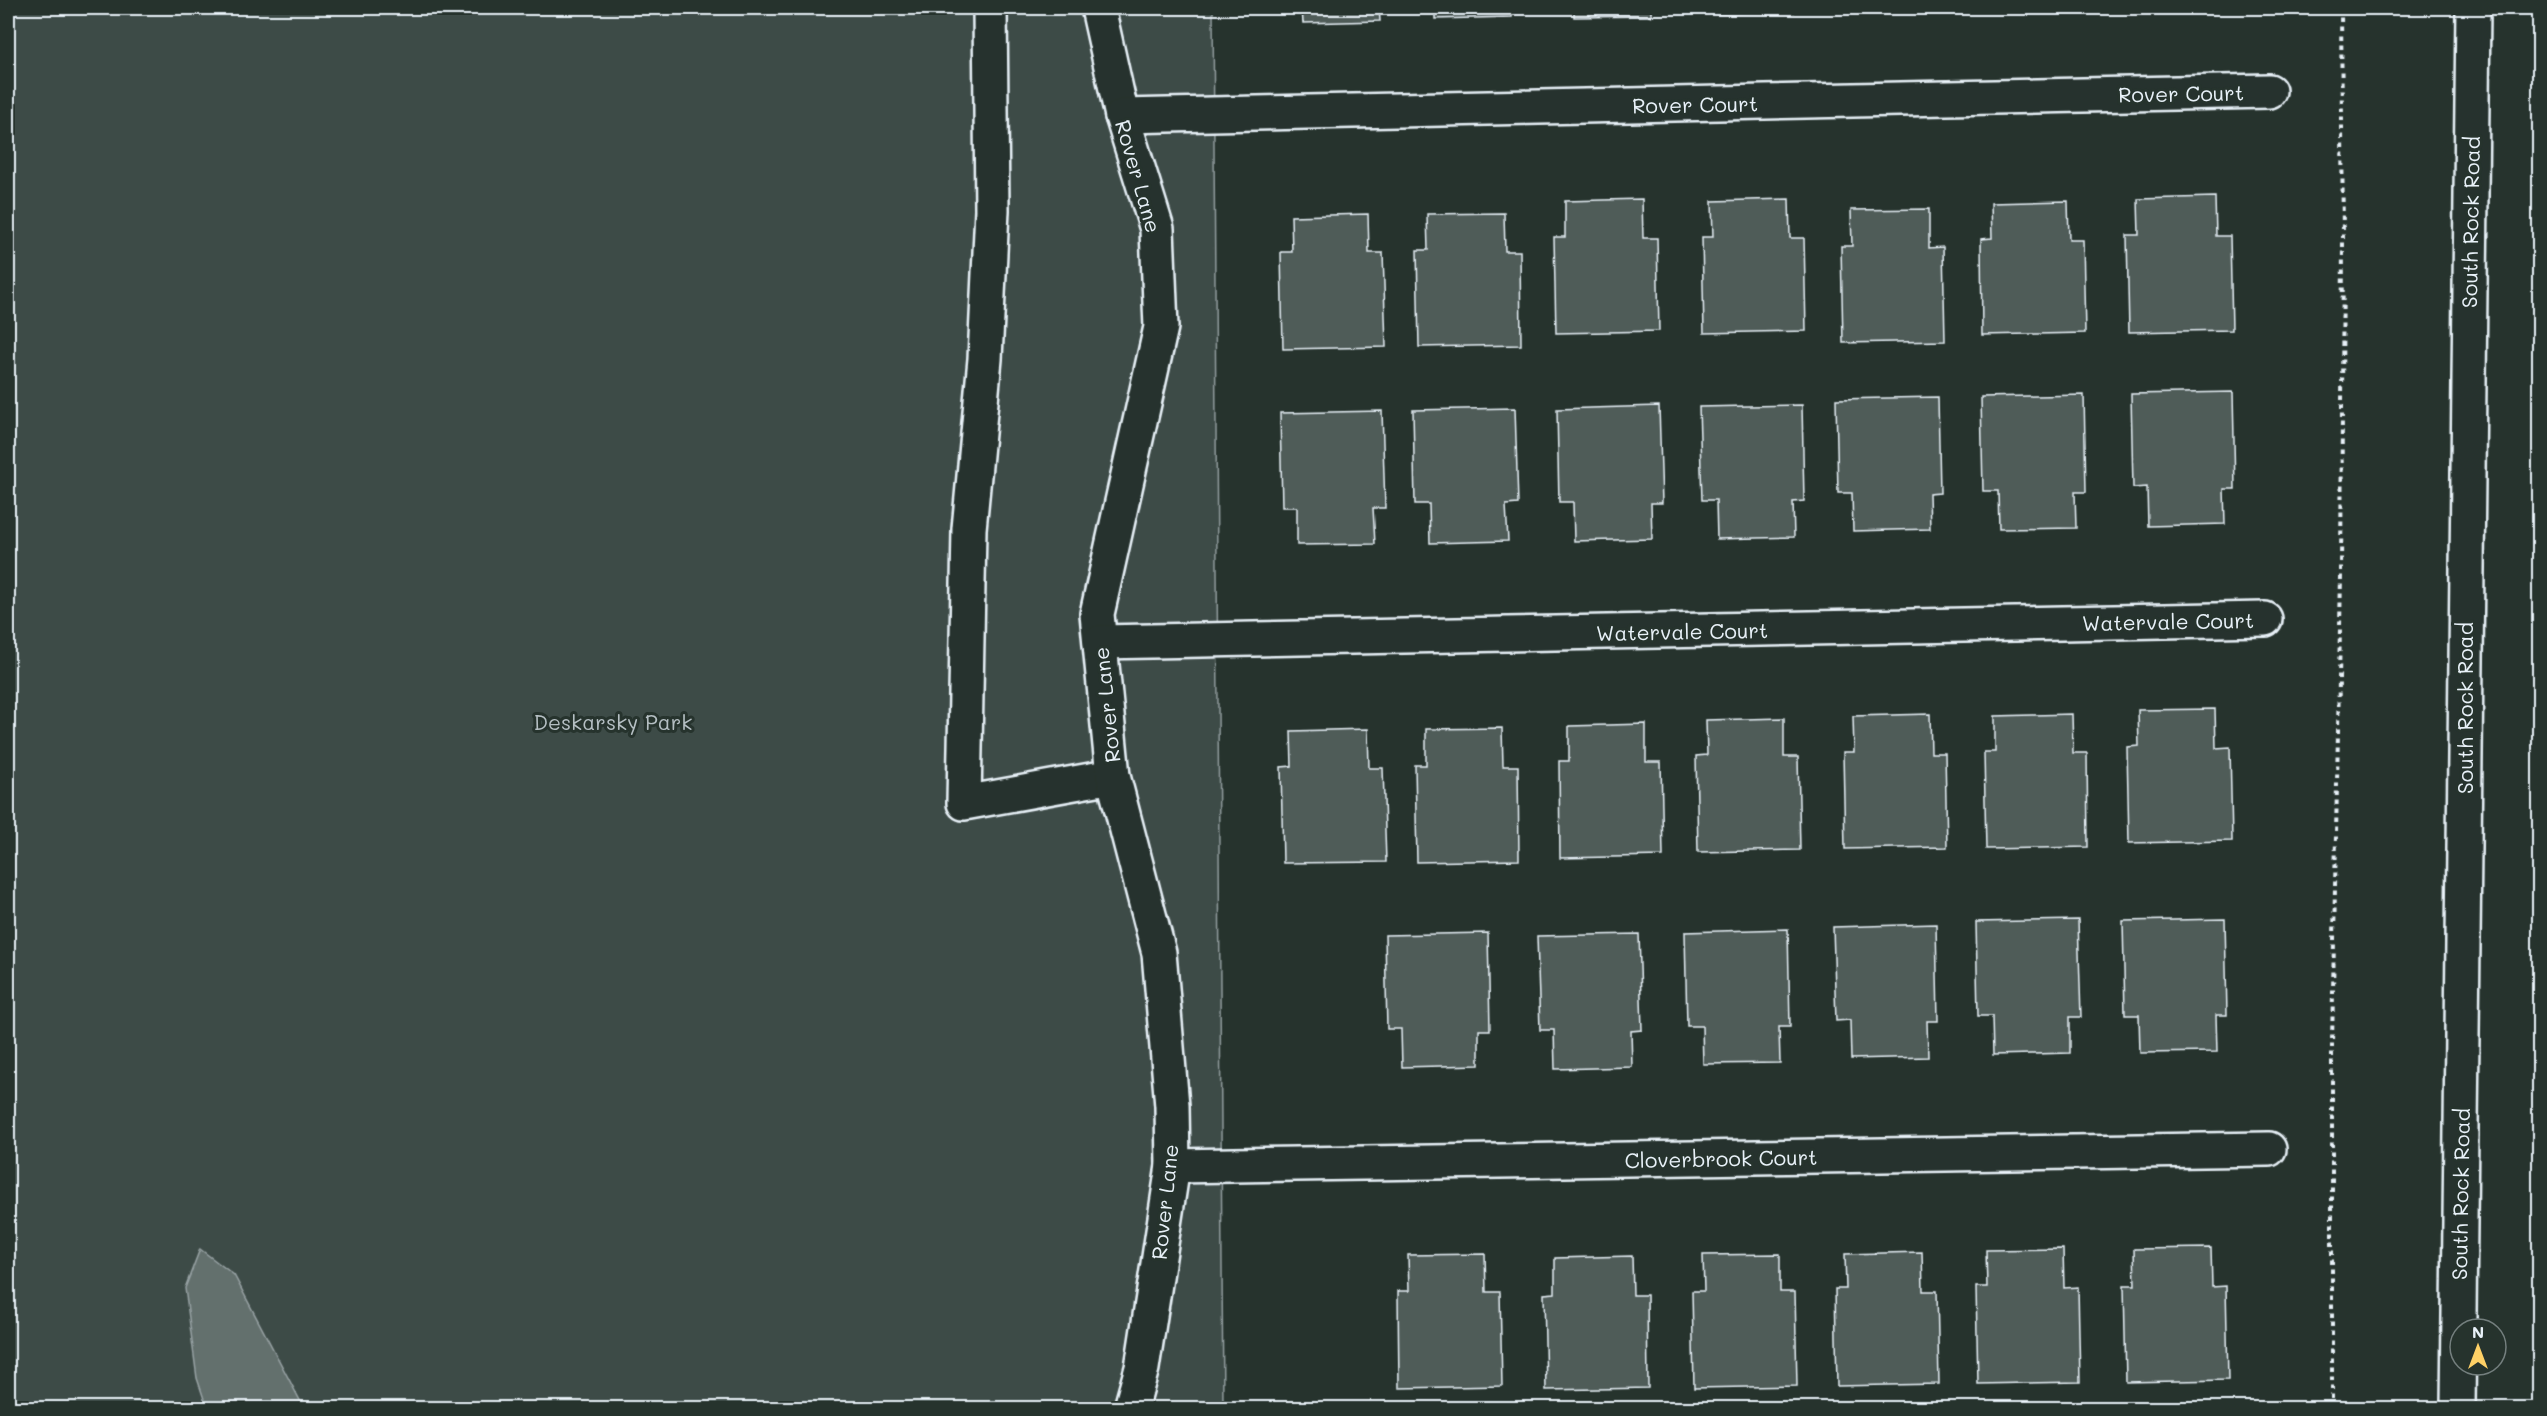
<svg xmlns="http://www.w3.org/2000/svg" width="2547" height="1416" font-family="Mali,sans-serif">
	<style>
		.green { fill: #3e4b47; stroke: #939ea0; stroke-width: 1.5 }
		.water { fill: #636f6d; stroke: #98a3a5; stroke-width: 1.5 }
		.building { fill: #505c59; stroke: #e8f1f8; stroke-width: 1.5 }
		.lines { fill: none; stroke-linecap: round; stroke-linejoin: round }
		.minor-casing { stroke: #e8f1f8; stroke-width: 38 }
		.major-casing { stroke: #e8f1f8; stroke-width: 38 }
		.path { stroke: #e8f1f8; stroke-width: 4; stroke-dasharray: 4.5 4.5; stroke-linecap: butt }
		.minor { stroke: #26332d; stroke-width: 33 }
		.major { stroke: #26332d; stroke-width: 33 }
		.labels { text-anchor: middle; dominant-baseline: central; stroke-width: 6; stroke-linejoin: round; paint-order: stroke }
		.street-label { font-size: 21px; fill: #e8f1f8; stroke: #26332d }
		.park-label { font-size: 21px; fill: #b5bfc3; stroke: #26332d }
	</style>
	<rect width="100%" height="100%" fill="#26332d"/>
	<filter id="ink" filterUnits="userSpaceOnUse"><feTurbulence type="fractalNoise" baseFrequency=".0167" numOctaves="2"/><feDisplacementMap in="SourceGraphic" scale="12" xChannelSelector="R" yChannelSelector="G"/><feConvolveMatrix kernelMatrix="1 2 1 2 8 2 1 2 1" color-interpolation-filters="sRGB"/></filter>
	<g filter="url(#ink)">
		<path class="green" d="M8,8H1213L1223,1408H8Z"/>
		<path class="water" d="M200,1249L234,1275L304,1408H207L197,1378L185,1288Z"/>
		<g class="building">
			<path d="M1302,8H1379L1380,21L1303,23Z"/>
			<path d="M1435,8H1512V17L1435,19Z"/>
			<path d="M1574,8H1651V16L1574,17Z"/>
			<path d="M1716,8H1793L1794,12L1716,14Z"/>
			<path d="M1857,8H1934V11L1857,13Z"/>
			<path d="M2001,8H2078V11L2001,13Z"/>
			<path d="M2215,197L2216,236H2230L2232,330L2129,332L2127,235H2139L2138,199Z"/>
			<path d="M1642,199L1643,238H1657L1659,331L1556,333L1554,237H1565V201Z"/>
			<path d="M1789,199L1790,238H1804L1806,331L1704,333L1702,237H1713L1712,201Z"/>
			<path d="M2068,201L2069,240H2083L2085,333L1982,335L1981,239L1992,238L1991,203Z"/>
			<path d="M1929,209V248L1943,247L1945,341L1843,343L1841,246H1852L1851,210Z"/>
			<path d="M1504,213L1505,251H1520L1521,345L1419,347L1417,250H1428L1427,214Z"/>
			<path d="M1368,214L1369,253H1383L1386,347L1283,349L1281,252H1292L1291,216Z"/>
			<path d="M2233,392L2235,489H2224L2225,524L2148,526L2147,487L2133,488L2131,394Z"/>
			<path d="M2084,395L2086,492H2075L2076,528L1999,529L1998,491H1983L1981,397Z"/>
			<path d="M1938,397L1940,493L1929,494L1930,529L1853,531L1852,493H1838L1836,399Z"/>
			<path d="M1802,405L1804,501L1793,502L1794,537L1717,539L1716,500H1702L1699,407Z"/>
			<path d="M1659,406L1662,503H1651L1652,539L1574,541L1573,502H1559L1557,409Z"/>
			<path d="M1515,408L1518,504L1506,505L1508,541L1430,543L1429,504H1415L1413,410Z"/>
			<path d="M1382,411L1385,508H1373L1375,544L1297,545V507H1282L1280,413Z"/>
			<path d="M2215,709L2216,748L2230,747L2232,841L2129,843L2127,747L2139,746L2138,710Z"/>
			<path d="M1930,714L1931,753H1945L1947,847L1845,849L1843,752H1854L1853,716Z"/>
			<path d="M2072,714L2073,753H2087L2088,847L1986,849L1984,752H1995V716Z"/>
			<path d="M1784,718V757H1798L1800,850L1698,852L1696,756L1707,755L1706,720Z"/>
			<path d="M1646,724V762H1661L1663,856L1560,858L1559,761H1569V726Z"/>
			<path d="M1502,728L1503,766H1518L1519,860L1417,862L1415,765H1426V729Z"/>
			<path d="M1368,729L1369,768H1383L1386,862L1283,863L1281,767L1292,766L1291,731Z"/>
			<path d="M2225,919L2227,1015H2216L2217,1052L2140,1053L2139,1015H2125L2123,921Z"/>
			<path d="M2078,920L2081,1017H2070V1053L1993,1055L1992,1016H1978L1976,922Z"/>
			<path d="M1936,924L1938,1021H1927L1928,1057L1851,1059L1850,1020L1836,1021L1833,927Z"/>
			<path d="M1788,929L1790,1027H1779L1780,1063L1703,1064L1702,1026H1687L1685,932Z"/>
			<path d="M1488,933L1490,1030H1479V1065L1402,1067L1401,1029H1387L1385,935Z"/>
			<path d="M1639,934L1642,1030L1631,1031L1632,1067L1555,1069L1554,1030H1540L1537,936Z"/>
			<path d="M2211,1248L2212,1287L2226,1286L2228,1380L2126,1382L2124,1285H2135L2134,1249Z"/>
			<path d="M2063,1249L2064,1288L2078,1287L2080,1382L1978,1384L1976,1287H1987L1986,1250Z"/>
			<path d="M1922,1252L1923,1291H1937L1939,1384L1837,1386L1835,1289H1846L1845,1254Z"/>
			<path d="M1485,1254L1486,1292H1500L1502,1386L1399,1388L1398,1291H1409L1408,1255Z"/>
			<path d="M1780,1254V1292H1795L1797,1386L1694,1388L1692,1291H1704L1703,1255Z"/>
			<path d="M1632,1256L1633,1295H1647L1648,1388L1546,1390L1544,1294L1555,1293V1258Z"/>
		</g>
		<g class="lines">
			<g class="minor-casing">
				<g id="minor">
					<path d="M990,8L992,210L985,359L969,529L964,803L1113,776"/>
					<path d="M1098,8L1122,116L1157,229L1161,327L1097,614L1113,776L1159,953L1172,1106L1173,1166L1142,1368L1131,1408"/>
					<path d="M1122,116L2269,91"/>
					<path d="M1100,642L2265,619"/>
					<path d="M1173,1166L2269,1149"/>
				</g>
			</g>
			<g class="major-casing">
				<path id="major" d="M2458,1408L2473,8"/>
			</g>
			<path class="path" d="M2332,1408V1044L2341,575L2343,240L2341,8"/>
			<use href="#minor" class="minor"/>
			<use href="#major" class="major"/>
		</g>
	</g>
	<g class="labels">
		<g class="street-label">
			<text transform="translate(2181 93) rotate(-1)">Rover Court</text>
			<text transform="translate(1695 104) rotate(-1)">Rover Court</text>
			<text transform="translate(1139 176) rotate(74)">Rover Lane</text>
			<text transform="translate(2470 222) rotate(-89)">South Rock Road</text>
			<text transform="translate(2168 621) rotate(-1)">Watervale Court</text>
			<text transform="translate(1682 631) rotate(-1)">Watervale Court</text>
			<text transform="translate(1106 705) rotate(-96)">Rover Lane</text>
			<text transform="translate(2464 708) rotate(-90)">South Rock Road</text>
			<text transform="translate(1721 1158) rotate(-1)">Cloverbrook Court</text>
			<text transform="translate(2460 1194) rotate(-89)">South Rock Road</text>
			<text transform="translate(1164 1202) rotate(-84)">Rover Lane</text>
		</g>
		<g class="park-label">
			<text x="613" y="721">Deskarsky Park</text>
		</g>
	</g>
	<rect width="2547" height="1416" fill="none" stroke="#26332d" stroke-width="30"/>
	<rect x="15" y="15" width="2517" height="1386" fill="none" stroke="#e8f1f8" stroke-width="2" filter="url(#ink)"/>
	<g transform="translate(2478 1347)"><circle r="28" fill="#26332d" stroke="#747f7e" stroke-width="1.5"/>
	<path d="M0-4.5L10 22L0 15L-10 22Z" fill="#ffd166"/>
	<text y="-9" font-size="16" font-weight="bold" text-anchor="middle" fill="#e8f1f8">N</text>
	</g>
</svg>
